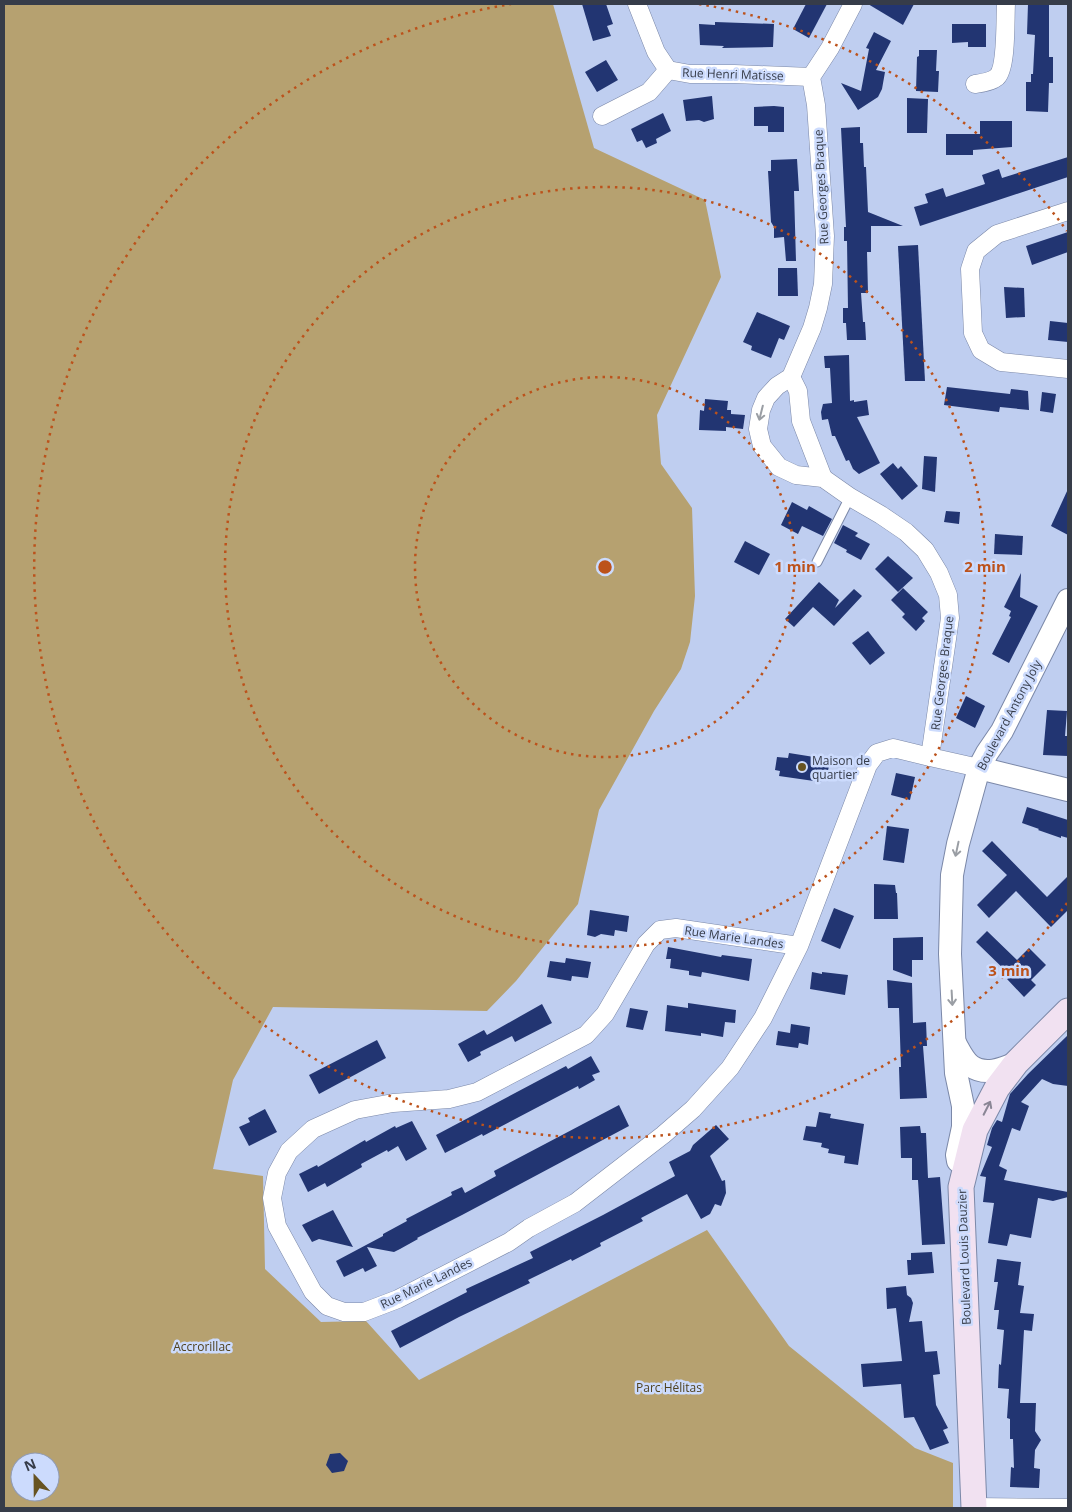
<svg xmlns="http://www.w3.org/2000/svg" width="1072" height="1512" font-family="'Open Sans',sans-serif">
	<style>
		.green { fill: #b6a170; fill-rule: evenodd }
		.building { fill: #223572 }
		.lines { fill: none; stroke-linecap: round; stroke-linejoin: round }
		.service-casing { stroke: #7b88a8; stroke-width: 11 }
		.minor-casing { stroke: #7b88a8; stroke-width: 19 }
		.tertiary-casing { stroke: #7b88a8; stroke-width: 24 }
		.secondary-casing { stroke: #7b88a8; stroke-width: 27 }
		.service { stroke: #fff; stroke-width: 9 }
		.minor { stroke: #fff; stroke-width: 18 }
		.tertiary { stroke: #fff; stroke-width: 22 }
		.secondary { stroke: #f1e1f1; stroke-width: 25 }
		.oneway { stroke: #9a9ea4 }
		.oneway2 { stroke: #8a8695 }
		.ring { fill: none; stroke: #bc521b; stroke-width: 2.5; stroke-dasharray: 2.5 5 }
		.poi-dot { fill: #675322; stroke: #ccdbfd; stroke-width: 2 }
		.labels { text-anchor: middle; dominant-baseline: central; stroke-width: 5; stroke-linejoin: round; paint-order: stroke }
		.street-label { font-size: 12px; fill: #363c49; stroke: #ccdbfd }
		.poi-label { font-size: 12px; fill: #363c49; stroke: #ccdbfd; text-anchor: start }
		.park-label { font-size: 12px; fill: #4f411d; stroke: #ccdbfd }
		.centre { fill: #bc521b; stroke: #ccdbfd; stroke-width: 2.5 }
		.ring-label { font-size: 15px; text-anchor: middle; font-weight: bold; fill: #bc521b; stroke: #ccdbfd; stroke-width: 5; stroke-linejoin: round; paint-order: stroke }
	</style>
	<rect width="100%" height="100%" fill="#bfcef0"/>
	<path class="green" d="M4,4H553L594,148L705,200L721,277L657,415L661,464L692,508L695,596L690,642L681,669L654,711L599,810L578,904L516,981L487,1011L273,1007L233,1080L213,1169L263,1176L265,1269L321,1322L366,1321L419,1380L707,1230L789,1346L915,1448L953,1463V1508H4ZM20,1462H50V1492H20Z"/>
	<g class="building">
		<path d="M582,4H606L613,24L607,26L611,36L593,41Z"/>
		<path d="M806,4H827L809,38L793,29Z"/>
		<path d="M868,4H914L903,25Z"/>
		<path d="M1028,4H1049V57H1053V83H1049L1048,112L1026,111V82H1031V74H1033L1035,35L1027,34Z"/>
		<path d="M715,22L774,24L773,47L722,48L724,46L700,45L699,24L715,25Z"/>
		<path d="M952,24H986V47H968V42L952,43Z"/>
		<path d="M874,32L891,41L876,70L885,72L882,89L878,97L858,110L841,83L861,91L869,49L866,48Z"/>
		<path d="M919,50H937L936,71H939L938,92L916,91L917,57L919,56Z"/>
		<path d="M606,60L618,80L597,92L585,72Z"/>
		<path d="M712,96L714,119L704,122L699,120L686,121L683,100Z"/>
		<path d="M907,98L928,99L927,133H907Z"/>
		<path d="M774,106L784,107V132H768V126H754V107Z"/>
		<path d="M663,113L671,131L656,139L657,143L646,148L642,140L637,142L631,129Z"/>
		<path d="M980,121H1012V147L973,150V155H946V134H980Z"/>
		<path d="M860,127V143H863L864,167H866L868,212L903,226H871V252H867L868,293H861L863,322H865L866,340H847L846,323H843V308H848L847,241H844V227H846L841,128Z"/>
		<path d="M1068,157V177L920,226L914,207L928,203L925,194L943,188L946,197L985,184L982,175L999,169L1002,178Z"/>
		<path d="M797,159L799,191H794L796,261H786L784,237L774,238V227L771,222L768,171H771V160Z"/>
		<path d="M1068,232V252L1032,265L1026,246Z"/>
		<path d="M918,245L925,381H905L898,246Z"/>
		<path d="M778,268H797L798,296H778Z"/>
		<path d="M1004,287L1024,288L1025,317L1006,318Z"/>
		<path d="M757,312L790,326L784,340L779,338L771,358L751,350L752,346L743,342Z"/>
		<path d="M1050,321L1068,323V342L1048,340Z"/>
		<path d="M849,355L850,401L854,400V402L867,400L869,415L857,417L880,463L859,474L853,469L849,460L846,461L835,436H832L828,419L822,420L821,412L823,404L832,403L830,368H825L824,356Z"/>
		<path d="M947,387L1010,394L1011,389L1028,391L1029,410L1000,407L999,412L944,405Z"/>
		<path d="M1042,392L1056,394L1053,413L1040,411Z"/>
		<path d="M705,399L728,401L727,410H731V414L745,415L743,429L726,427V431L699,430L700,410L704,411Z"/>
		<path d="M924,456L937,457L935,492L922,489Z"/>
		<path d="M893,463L898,469L901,466L918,486L902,500L880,474Z"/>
		<path d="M1068,489V535L1051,526Z"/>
		<path d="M792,502L807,510L809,506L832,519L823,536L802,526L798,534L781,525Z"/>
		<path d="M946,511L960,512L959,524L944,522Z"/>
		<path d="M843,525L858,533L855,536L870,544L861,560L846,552L847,550L834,543Z"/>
		<path d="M995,534L1023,536L1022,555L994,554Z"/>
		<path d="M745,541L770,554L759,575L734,562Z"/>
		<path d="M888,556L913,578L898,592L875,569Z"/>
		<path d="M1021,573L1020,597L1038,606L1009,663L992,654L1011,617L1009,616L1011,611L1004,607Z"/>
		<path d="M819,582L839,600L835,608L854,589L862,596L834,626L813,607L794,627L785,619Z"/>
		<path d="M903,588L928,612L922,618L925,621L916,631L902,617L905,614L891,600Z"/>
		<path d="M868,631L885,653L870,665L852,643Z"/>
		<path d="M966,696L985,706L975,728L956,718Z"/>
		<path d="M1047,710L1067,711L1065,736H1068V756L1043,755Z"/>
		<path d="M789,753L814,757L813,763L829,765L827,778L822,777L821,782L779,776L780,771L775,770L777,757L788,758Z"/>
		<path d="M896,773L915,777L910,800L891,795Z"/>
		<path d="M1027,807L1068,820V838L1061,836V838L1038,830L1039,829L1022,823Z"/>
		<path d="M887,826L909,829L904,863L883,860Z"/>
		<path d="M992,841L1047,897L1068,876V910L1051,927L1016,891L989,918L977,905L1007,875L982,851Z"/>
		<path d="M874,884L895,885L896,893H897L898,919H874Z"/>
		<path d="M834,908L854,916L840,949L821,941Z"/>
		<path d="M590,910L629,916L627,932L615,930L614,936L601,934L595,937L587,935Z"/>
		<path d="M987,931L1017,960L1029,948L1046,965L1031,980L1036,985L1024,997L1007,979L1011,976L976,942Z"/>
		<path d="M923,937V960H912V977L893,970V938Z"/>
		<path d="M668,947L721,957L722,955L752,959L749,981L702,972L701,977L689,975V971L670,968L671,959H666Z"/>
		<path d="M566,958L591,962L588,978L572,976L571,981L547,977L550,961L565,963Z"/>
		<path d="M812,972L822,974V972L848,975L845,995L810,989Z"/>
		<path d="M887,980L912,983L913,1023L926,1022L927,1046H923L927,1098L900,1099L899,1067H901L899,1008H888Z"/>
		<path d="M688,1003L736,1010L735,1023L725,1022L723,1037L701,1033V1036L665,1031L667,1005L688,1008Z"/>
		<path d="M542,1004L552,1023L515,1042L512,1036L480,1052L481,1055L468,1062L458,1044L484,1030L487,1035Z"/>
		<path d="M630,1008L648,1011L643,1030L626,1027Z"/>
		<path d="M791,1024L810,1027L808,1045L799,1043L798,1048L776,1045L778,1031L790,1033Z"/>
		<path d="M1068,1035V1086L1053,1084L1042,1079L1021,1102L1029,1106L1020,1131L1012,1128L999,1166L1007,1170L1004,1180L1068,1192V1197L1053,1201L1038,1198L1031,1238L1010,1234L1007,1246L988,1243L994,1203L983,1202L986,1177L980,1176L992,1147L987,1145L992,1128L997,1120L1002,1122L1010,1094L1028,1074Z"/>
		<path d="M377,1040L386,1058L319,1094L309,1075Z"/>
		<path d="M591,1056L600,1072L592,1075L595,1080L579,1089L578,1086L483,1136L482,1134L445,1153L436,1135L566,1066L568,1069Z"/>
		<path d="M619,1105L629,1126L462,1215L417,1238L418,1239L400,1249L394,1252L367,1247L377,1266L365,1272L363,1268L344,1277L336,1261L383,1236V1234L407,1221L406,1219L452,1195L451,1192L462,1187L465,1193L496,1176L494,1171Z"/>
		<path d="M265,1109L277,1132L249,1146L239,1127L250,1122L248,1118Z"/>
		<path d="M819,1112L831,1114L830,1118L864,1124L858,1165L844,1163L845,1156L828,1153L829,1149L821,1147L822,1143L803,1140L806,1126L816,1127Z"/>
		<path d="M412,1121L427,1149L406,1161L398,1146L388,1152L387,1150L361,1164L362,1167L327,1187L325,1183L308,1192L299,1174L317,1165L318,1167L365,1140L366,1142L395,1126L396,1128Z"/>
		<path d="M716,1125L729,1139L710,1156L722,1181L725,1180L726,1193L721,1206L715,1204L710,1214L701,1219L687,1194L641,1218L643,1221L600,1243L601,1246L572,1261L571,1259L528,1280L530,1283L459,1317L400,1348L391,1331L467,1292L466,1289L533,1258L530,1252L540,1247L603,1215L675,1176L669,1162L690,1151L693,1145Z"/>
		<path d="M920,1126L921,1133H926L928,1178L940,1177L945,1244L922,1245L918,1180H912V1158H901L900,1127Z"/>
		<path d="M333,1210L353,1247L319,1239L312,1242L302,1225Z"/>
		<path d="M932,1252L934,1273L908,1275L907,1260H911V1253Z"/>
		<path d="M997,1259L1021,1262L1018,1285L1024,1286L1020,1313L1034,1314L1032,1331L1024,1330L1020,1403H1036L1035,1431L1041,1440L1035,1450L1034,1468L1040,1469L1039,1488L1010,1487L1011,1467L1014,1468L1013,1439H1010V1419L1007,1418L1009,1389L998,1388L999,1364L1001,1365L1004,1330L997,1329L999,1310H994L998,1282H994Z"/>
		<path d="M906,1286L907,1295L911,1298L913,1303L909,1322L922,1321L925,1352L937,1351L940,1374L933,1375L936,1405L948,1428L943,1430L949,1443L930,1450L914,1417L904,1418L901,1384L863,1387L861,1364L902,1361L896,1308L887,1309L886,1288Z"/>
		<path d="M340,1453L348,1461L344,1471L332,1473L326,1465L330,1454Z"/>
	</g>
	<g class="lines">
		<g class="service-casing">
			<path id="service" d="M817,562L850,497"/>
		</g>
		<g class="minor-casing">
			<g id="minor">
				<path d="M637,4L656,52L668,70L690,74H734L811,77"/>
				<path d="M853,4L830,48L811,77L816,105L825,236L823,284L818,308L812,328L791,377L777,386L766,398L761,410L758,429L762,446L779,467L796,475L823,478L850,497L881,515L906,532L925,550L939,573L948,595L950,618L930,757L979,768"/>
				<path d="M975,84C982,83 991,82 997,77C1007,67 1005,19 1006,4"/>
				<path d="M602,116L649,92L668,70"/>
				<path d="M1068,211L997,234L976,251L970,269L973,333L981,350L1001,362L1068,369"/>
				<path d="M791,377L798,391L801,421L823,478"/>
				<path d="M799,946L676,928L660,930L646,944L605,1014L586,1035L477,1092L449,1099L393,1103L355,1110L313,1129L289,1151L277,1173L272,1198L277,1226L313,1292L327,1306L344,1312H364L398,1299L509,1242L529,1228L575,1203L663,1135L693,1109L730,1068L763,1018L799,946L868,765L877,753L893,748L930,757"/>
				<path d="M974,1507L1067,1508"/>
			</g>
		</g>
		<g class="tertiary-casing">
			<g id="tertiary">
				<path d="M979,768L1068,790"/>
				<path d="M955,1043C959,1050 964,1061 971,1066C985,1076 1002,1069 1016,1063"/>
				<path d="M958,1161L957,1155L963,1127V1106L956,1073L950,954L952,875L958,844L979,768L987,753L1002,731L1068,600"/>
			</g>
		</g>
		<g class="secondary-casing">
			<path id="secondary" d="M974,1508L961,1187L975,1130L997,1088L1016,1063L1068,1011"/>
		</g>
		<use href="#service" class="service"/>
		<use href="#minor" class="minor"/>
		<use href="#tertiary" class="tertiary"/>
		<use href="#secondary" class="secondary"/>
	</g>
	<defs><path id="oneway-shaft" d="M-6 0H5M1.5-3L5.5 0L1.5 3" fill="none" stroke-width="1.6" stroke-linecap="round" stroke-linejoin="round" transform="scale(1.25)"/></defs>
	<g class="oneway">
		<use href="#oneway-shaft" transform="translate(761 413) rotate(104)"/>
		<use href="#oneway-shaft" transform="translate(957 849) rotate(102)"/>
		<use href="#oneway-shaft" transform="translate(952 998) rotate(87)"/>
	</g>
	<use class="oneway2" href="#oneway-shaft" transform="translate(987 1108) rotate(-63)"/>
	<g class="ring">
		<circle cx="605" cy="567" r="190"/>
		<circle cx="605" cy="567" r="380"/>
		<path d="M1067 903A571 571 0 1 1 511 4M699 4A571 571 0 0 1 1067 231"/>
	</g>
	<circle class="poi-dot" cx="802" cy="767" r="5"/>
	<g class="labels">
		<g class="street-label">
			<text transform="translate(733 74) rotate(2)">Rue Henri Matisse</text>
			<text transform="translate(821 187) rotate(-93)">Rue Georges Braque</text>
			<text transform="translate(942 673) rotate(-83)">Rue Georges Braque</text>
			<text transform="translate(1009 715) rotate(-62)">Boulevard Antony Joly</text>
			<text transform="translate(734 937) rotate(8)">Rue Marie Landes</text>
			<text transform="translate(964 1257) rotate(-92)">Boulevard Louis Dauzier</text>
			<text transform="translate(426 1283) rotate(-26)">Rue Marie Landes</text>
		</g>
		<g class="poi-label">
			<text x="812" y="760">Maison de<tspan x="812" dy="14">quartier</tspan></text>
		</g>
		<g class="park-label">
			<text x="202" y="1346">Accrorillac</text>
			<text x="669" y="1387">Parc Hélitas</text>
		</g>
	</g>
	<circle cx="605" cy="567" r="8" class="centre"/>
	<g class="ring-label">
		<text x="795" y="572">1 min</text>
		<text x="985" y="572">2 min</text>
		<text x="1009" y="976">3 min</text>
	</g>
	<rect width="1072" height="1512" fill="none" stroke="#363c49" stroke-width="10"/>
	<g transform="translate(35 1477) rotate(338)"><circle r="24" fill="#ccdbfd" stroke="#909bb5"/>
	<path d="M0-4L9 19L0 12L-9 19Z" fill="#675322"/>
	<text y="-8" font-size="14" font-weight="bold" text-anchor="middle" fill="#363c49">N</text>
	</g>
</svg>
